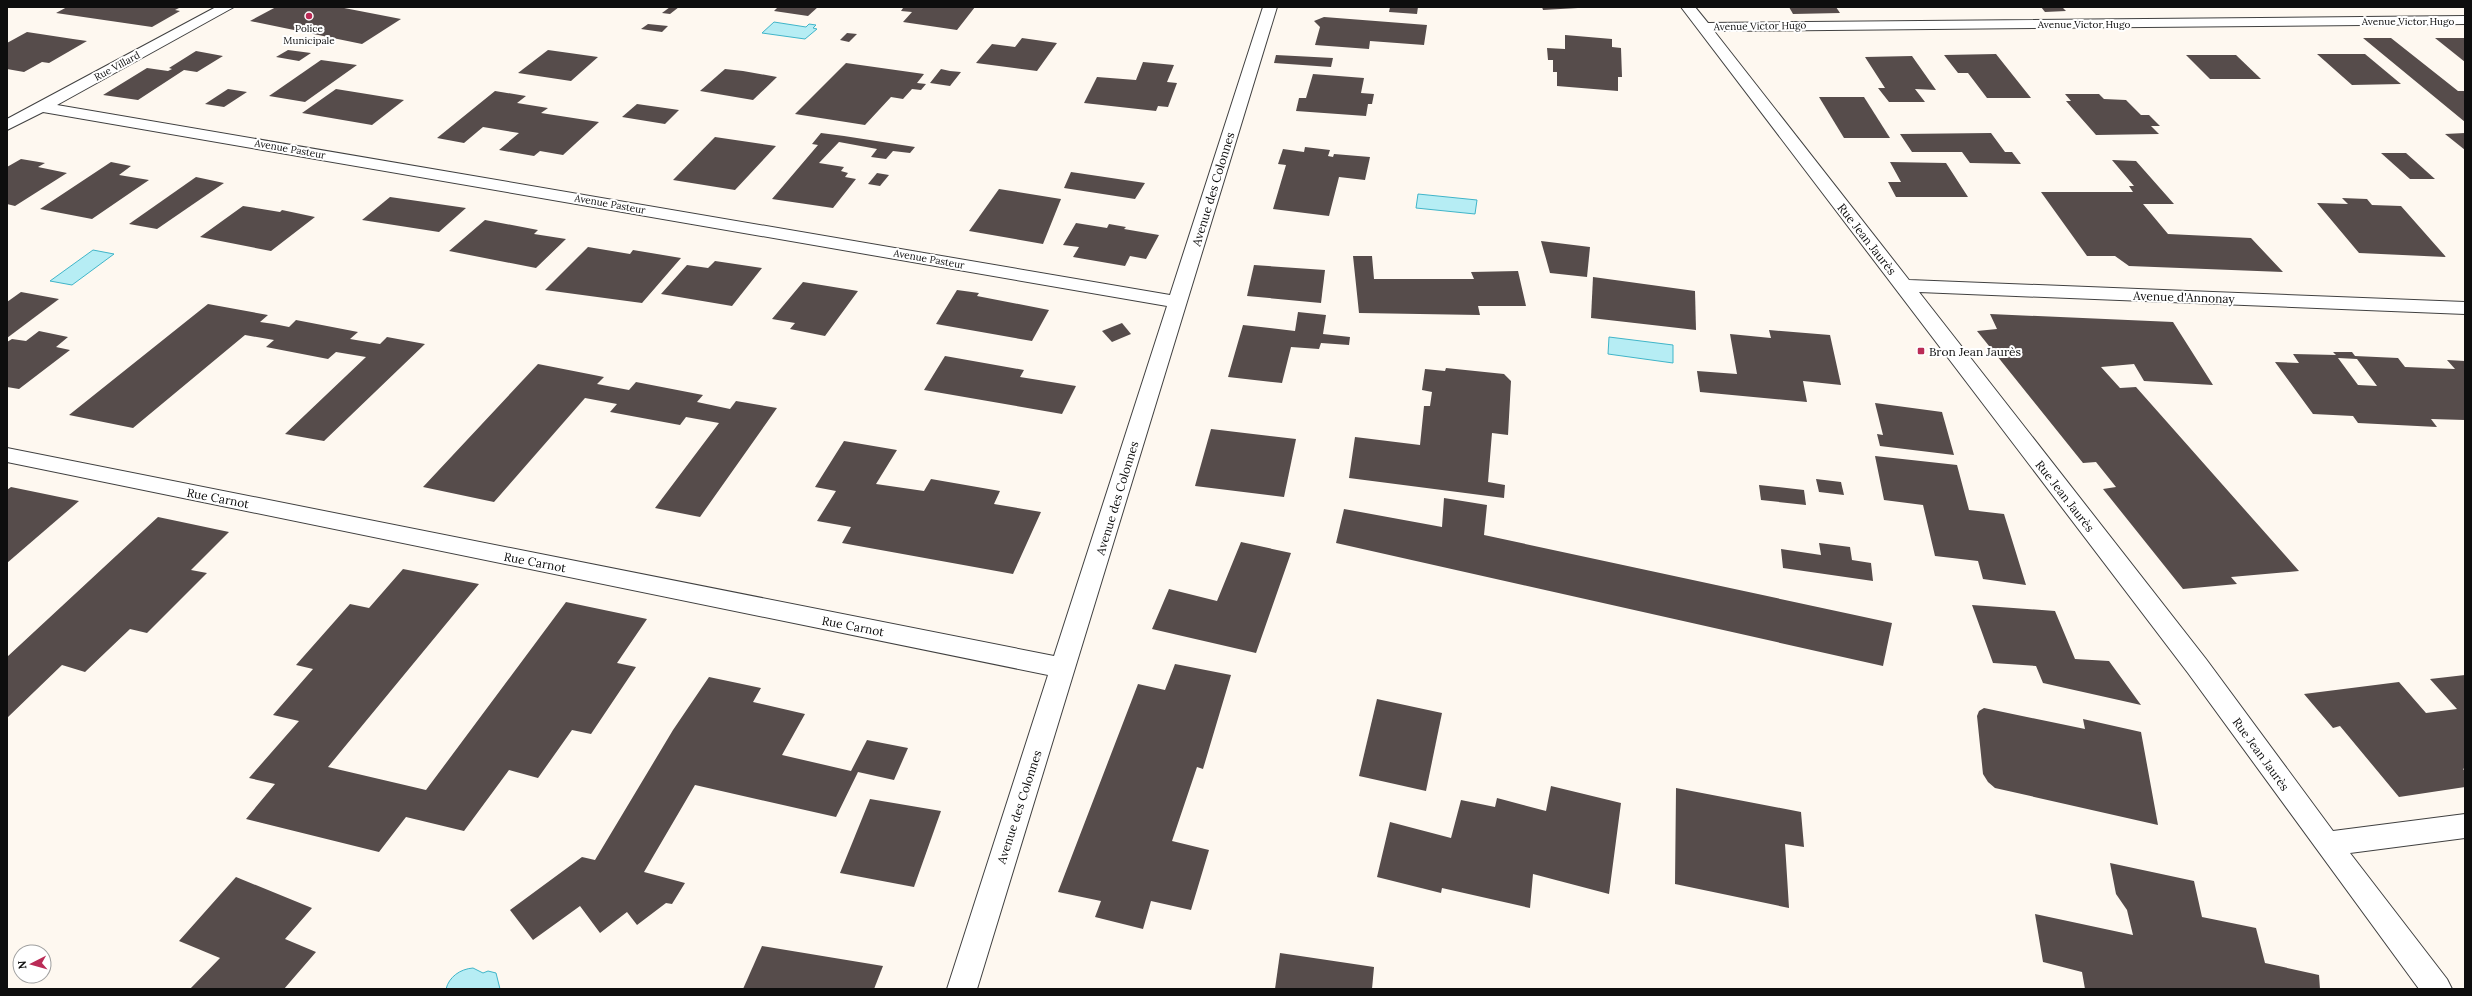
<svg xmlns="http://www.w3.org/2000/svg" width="2472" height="996" font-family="Lora,serif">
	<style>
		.water { fill: #b6edf4; stroke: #40b5c9 }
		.building { fill: #564c4b; fill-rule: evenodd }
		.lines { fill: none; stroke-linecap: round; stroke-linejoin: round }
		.street-casing { stroke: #414141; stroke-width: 2 }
		.street { fill: #fff; fill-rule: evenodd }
		.poi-dot { fill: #ba2b56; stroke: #fff; stroke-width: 1.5 }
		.labels { text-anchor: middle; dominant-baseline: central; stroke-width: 4; stroke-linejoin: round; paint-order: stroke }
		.far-street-label { font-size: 10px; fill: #0e0e0e; stroke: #fff }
		.far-poi-label { font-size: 10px; fill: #0e0e0e; stroke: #fff }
		.street-label { font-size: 12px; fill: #0e0e0e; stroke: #fff }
		.poi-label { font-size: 12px; fill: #0e0e0e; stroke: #fff; text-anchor: start }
	</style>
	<rect width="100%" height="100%" fill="#fef8f0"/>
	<g class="water">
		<path d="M774,22L806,27L809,24L816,25L813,28L817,29L805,39L762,33Z"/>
		<path d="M1418,194L1477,200L1475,214L1416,208Z"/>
		<path d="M93,250L114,254L72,285L50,281Z"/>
		<path d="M1609,337L1673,345V363L1608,354Z"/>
		<path d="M473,968L483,973L488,971L496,973L500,989H446C449,977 460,969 473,968Z"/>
	</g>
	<g class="building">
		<path d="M67,7H181L175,10L180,11L152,27L56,13Z"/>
		<path d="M276,7H339L401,19L362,44L250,21Z"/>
		<path d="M670,7H679L670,14L662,13Z"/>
		<path d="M778,7H818L808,16L774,11Z"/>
		<path d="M900,7H975L957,30L903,22L912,12L901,11L903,8Z"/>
		<path d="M1390,7H1418L1417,14L1389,12Z"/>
		<path d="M1542,7H1578V8L1543,10Z"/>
		<path d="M1789,7H1836L1840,13L1793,14Z"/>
		<path d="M2041,7H2062L2066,11L2045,12Z"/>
		<path d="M1324,17L1427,25L1424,45L1370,41L1369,49L1315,45L1320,27L1314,21Z"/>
		<path d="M648,24L668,26L662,32L641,29Z"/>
		<path d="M27,32L73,39L87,41L49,63L42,62L24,72L7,69V43Z"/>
		<path d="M847,33L857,34L849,42L840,40Z"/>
		<path d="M1565,35L1612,39V47L1621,48L1622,77H1618V91L1557,86V72H1553V60H1548L1547,48L1565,49Z"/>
		<path d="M1022,38L1057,43L1037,71L976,63L992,44L1015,47Z"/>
		<path d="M2363,38H2391L2458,91H2465V122Z"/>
		<path d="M2435,38H2465V62Z"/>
		<path d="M288,50L311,53L299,61L276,57Z"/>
		<path d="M548,50L598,57L571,81L518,73Z"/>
		<path d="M196,51L223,56L197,72L184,70L138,100L103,95L147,68L168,71L172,69L169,68Z"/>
		<path d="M1996,54L2031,98H1987L1968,73H1958L1944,55Z"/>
		<path d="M2317,54H2365L2401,84L2352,85Z"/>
		<path d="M1276,55L1333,58L1331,67L1274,63Z"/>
		<path d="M2186,55H2236L2261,79H2210Z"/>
		<path d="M1912,56L1936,90L1915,89L1925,102H1889L1878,88H1885L1865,57Z"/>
		<path d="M321,60L357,65L305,102L269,96Z"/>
		<path d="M1143,62L1174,65L1167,82L1177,83L1168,107L1158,106L1156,111L1084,103L1097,77L1136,80Z"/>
		<path d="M846,63L924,74L917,83L926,84L921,90L912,89L903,99L891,97L865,125L795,114Z"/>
		<path d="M725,69L743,71L777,77L753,100L700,91Z"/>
		<path d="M941,69L950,71L961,72L950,86L930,83Z"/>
		<path d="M1313,74L1364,78L1361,93L1374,94L1372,104H1368L1366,116L1296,111L1299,98H1306Z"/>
		<path d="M228,89L247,92L224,107L205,104Z"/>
		<path d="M336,89L404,100L372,125L302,113Z"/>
		<path d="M495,91L526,96L517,103L548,108L541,113L599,122L563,155L540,151L534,156L499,150L519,133L483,127L464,143L437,138Z"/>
		<path d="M2065,94H2099L2104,99L2126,100L2141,115H2149L2160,126H2151L2159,134L2096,135L2066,101H2071Z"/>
		<path d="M1819,97H1864L1890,138H1844Z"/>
		<path d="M637,104L679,110L665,124L622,117Z"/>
		<path d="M821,133L844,136L915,147L910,153L893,151L886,159L871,157L877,149L839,142L819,163L844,167L841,171L848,173L845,177L856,179L833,208L772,199L818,145L812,144Z"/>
		<path d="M1991,133L2005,152H2012L2021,164L1970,163L1962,152H1912L1900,134Z"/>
		<path d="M2465,133V150L2445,134Z"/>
		<path d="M715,137L776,146L735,190L673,180Z"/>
		<path d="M1305,147L1330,150L1328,156L1333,157L1334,154L1370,157L1365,180L1339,177L1329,216L1273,209L1286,165L1278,164L1283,149L1304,152Z"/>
		<path d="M2381,153H2406L2435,179H2410Z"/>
		<path d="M21,159L45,163L38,167L67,173L15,206L7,204V167Z"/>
		<path d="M2112,160L2136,161L2174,204H2143L2168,234L2251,238L2283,272L2129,266L2115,256H2087L2041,192H2133L2129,186H2134Z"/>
		<path d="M111,162L131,166L119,175L149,180L92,219L40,209Z"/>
		<path d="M1890,162L1946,163L1968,197H1896L1888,182H1901Z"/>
		<path d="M1071,172L1145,183L1135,199L1064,188Z"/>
		<path d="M877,173L889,175L880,186L868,184Z"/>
		<path d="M196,177L224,183L157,229L129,224Z"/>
		<path d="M999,189L1061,199L1043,244L969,231Z"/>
		<path d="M390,197L466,208L439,232L362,220Z"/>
		<path d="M2342,198L2367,199L2372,205L2401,206L2446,257L2359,253L2317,203L2348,204Z"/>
		<path d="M243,206L280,212L282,210L315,217L271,251L200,237Z"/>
		<path d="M485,220L538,230L534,234L566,239L536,268L449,251Z"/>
		<path d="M1076,223L1107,228L1109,224L1126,227L1124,229L1159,235L1146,259L1130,256L1125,266L1073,257L1079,247L1063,245Z"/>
		<path d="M1541,241L1590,247L1587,277L1550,273Z"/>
		<path d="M588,247L630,254L633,250L681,258L642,303L545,290Z"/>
		<path d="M1353,256H1372L1374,279H1474L1471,272L1518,271L1526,306H1478L1480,315L1359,313Z"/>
		<path d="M715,261L762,268L732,306L661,294L687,265L708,268Z"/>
		<path d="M1254,265L1325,270L1321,303L1247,296Z"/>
		<path d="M1593,277L1695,291L1696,330L1591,318Z"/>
		<path d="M803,282L858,291L825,336L790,329L795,323L772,319Z"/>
		<path d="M957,290L979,293L977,296L1049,310L1032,341L936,324Z"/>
		<path d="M21,292L59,299L7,338V302Z"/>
		<path d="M208,304L268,315L260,322L274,324L289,327L296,320L358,332L350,339L380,344L387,337L425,344L324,441L285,434L366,357L336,352L328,359L266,347L274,340L245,335L133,428L69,415Z"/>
		<path d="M1298,312L1326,315L1323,334L1350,337L1349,345L1321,343L1319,349L1291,347L1282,383L1228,377L1243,325L1295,331Z"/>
		<path d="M1990,314L2173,322L2213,385L2144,381L2134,364L2101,367L2120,388L2136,387L2299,571L2231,577L2237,584L2183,589L2103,489L2116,487L2096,462L2083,463L1977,331L1997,329Z"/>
		<path d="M1122,323L1131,334L1112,342L1102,331Z"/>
		<path d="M1769,330L1830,335L1841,385L1803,381L1807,402L1700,392L1697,371L1737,374L1730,334L1771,338Z"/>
		<path d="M39,331L68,337L56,347L70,350L19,389L7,387V342L12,339L26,341Z"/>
		<path d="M2333,352H2352L2355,356L2398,358L2405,367L2455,369L2447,360L2465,361V420L2431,419L2437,427L2358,423L2353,416L2313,414L2275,362L2299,363L2293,354L2336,355ZM2338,358L2357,359L2377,386L2358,385Z"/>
		<path d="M945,356L1024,370L1020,377L1076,386L1062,414L924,390Z"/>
		<path d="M538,364L604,377L597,384L629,390L636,382L703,395L697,402L730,409L736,401L777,408L700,517L655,508L719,423L686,417L680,425L610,412L617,404L585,398L494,502L423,487Z"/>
		<path d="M1446,368L1504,374L1511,381L1508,435L1492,433L1488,482L1505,485L1504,498L1349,478L1355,437L1420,445L1424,406H1430L1432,392L1422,390L1425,369L1445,371Z"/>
		<path d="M1875,403L1942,412L1954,455L1880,446L1877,434L1883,435Z"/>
		<path d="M1211,429L1296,439L1284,497L1195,486Z"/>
		<path d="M844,441L897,450L876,484L924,491L931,479L1000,491L994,504L1041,512L1013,574L842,543L851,527L817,521L836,491L815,487Z"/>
		<path d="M1875,456L1957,465L1969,510L2004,514L2026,585L1983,579L1978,561L1935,556L1923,505L1884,500Z"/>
		<path d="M1816,479L1841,482L1844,495L1819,492Z"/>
		<path d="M1759,485L1804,490L1806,505L1761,500Z"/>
		<path d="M11,487L79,501L7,563V490Z"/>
		<path d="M1444,498L1487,505L1484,535L1892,623L1883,666L1336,543L1344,509L1442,527Z"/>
		<path d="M158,517L229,532L191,570L207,573L147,633L130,629L85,672L62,665L7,718V657Z"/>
		<path d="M1241,542L1291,553L1256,653L1152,629L1169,589L1217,601Z"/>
		<path d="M1819,543L1850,547L1852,560L1871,563L1873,581L1783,568L1781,549L1821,555Z"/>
		<path d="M403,569L479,584L328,767L426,790L566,602L647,619L617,663L636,667L591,734L572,730L538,778L509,770L464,831L406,817L379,852L246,819L275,784L249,778L299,721L273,715L313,669L296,665L350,604L369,608Z"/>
		<path d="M1972,605L2055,611L2075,659L2109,661L2141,705L2043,683L2036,666L1993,663Z"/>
		<path d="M1175,664L1231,675L1203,769L1197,767L1172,841L1209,850L1191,910L1151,901L1143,929L1095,917L1101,901L1058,892L1138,684L1165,690Z"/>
		<path d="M2465,675V768L2463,769L2465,771V787L2399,797L2340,726L2333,728L2304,694L2399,682L2426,713L2457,709L2430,679Z"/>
		<path d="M709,677L761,688L753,702L805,714L782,755L851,771L867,740L908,748L894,780L858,772L836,817L695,785L644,872L685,883L672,904L666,903L637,925L627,912L600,933L580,906L533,940L510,910L582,857L595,860L673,730Z"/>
		<path d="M1377,699L1442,713L1426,791L1359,776Z"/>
		<path d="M1984,708L2085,729L2083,719L2141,732L2158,825L1995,788L1988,782L1983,774L1977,716L1979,711Z"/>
		<path d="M1551,786L1621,803L1609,894L1533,874L1530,908L1442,888L1441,893L1377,877L1390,822L1451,838L1461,800L1495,807L1497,798L1546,811Z"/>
		<path d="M1676,788L1801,812L1804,847L1785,844L1789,908L1675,884Z"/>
		<path d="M870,799L941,811L914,887L840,873Z"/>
		<path d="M2110,863L2194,881L2202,917L2256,928L2265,963L2319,975L2320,989H2085L2082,972L2043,962L2035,914L2133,935L2127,910L2116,894Z"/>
		<path d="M236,877L312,908L285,939L316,952L284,989H190L220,958L179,941Z"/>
		<path d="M762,946L883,966L874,989H743Z"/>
		<path d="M1280,953L1374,967L1372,989H1275Z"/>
	</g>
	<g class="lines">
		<g class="street-casing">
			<g id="street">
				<path d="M216,7H234L57,105L1170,295L1263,7H1277L977,989H947L1048,675L7,462V448L1054,656L1167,306L43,112L7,130V119Z"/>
				<path d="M1681,7H1695L1708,23L2465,16V24L1714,31L1909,280L2465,302V314L1919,292L2206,659L2333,831L2465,814V838L2350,853L2447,979L2452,989H2419L2188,673Z"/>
			</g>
		</g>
		<use href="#street" class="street"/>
	</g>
	<g class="poi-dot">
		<circle cx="309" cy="16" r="4"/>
		<rect x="1917" y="347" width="8" height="8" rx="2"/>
	</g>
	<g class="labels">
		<g class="far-street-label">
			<text x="2408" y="21">Avenue Victor Hugo</text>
			<text x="2084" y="24">Avenue Victor Hugo</text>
			<text transform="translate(1760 26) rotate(-1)">Avenue Victor Hugo</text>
			<text transform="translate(117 66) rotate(-28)">Rue Villard</text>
			<text transform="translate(290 149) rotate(10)">Avenue Pasteur</text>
			<text transform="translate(610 204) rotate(10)">Avenue Pasteur</text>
			<text transform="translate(929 259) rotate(10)">Avenue Pasteur</text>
		</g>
		<g class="far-poi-label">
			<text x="309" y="28">Police<tspan x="309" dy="12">Municipale</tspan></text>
		</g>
		<g class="street-label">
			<text transform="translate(1213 189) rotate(-73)">Avenue des Colonnes</text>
			<text transform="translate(1867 239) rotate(52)">Rue Jean Jaurès</text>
			<text transform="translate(2184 297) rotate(2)">Avenue d'Annonay</text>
			<text transform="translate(2065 496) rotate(52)">Rue Jean Jaurès</text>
			<text transform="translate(218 498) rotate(11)">Rue Carnot</text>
			<text transform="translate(1117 498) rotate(-73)">Avenue des Colonnes</text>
			<text transform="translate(535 562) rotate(11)">Rue Carnot</text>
			<text transform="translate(853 626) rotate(11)">Rue Carnot</text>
			<text transform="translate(2261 754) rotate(54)">Rue Jean Jaurès</text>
			<text transform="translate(1019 807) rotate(-72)">Avenue des Colonnes</text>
		</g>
		<g class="poi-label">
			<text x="1929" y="351">Bron Jean Jaurès</text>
		</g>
	</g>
	<rect width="2472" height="996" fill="none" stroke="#0e0e0e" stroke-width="16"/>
	<g transform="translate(32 964) rotate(264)"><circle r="19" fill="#ffffff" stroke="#9f9f9f"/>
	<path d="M0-3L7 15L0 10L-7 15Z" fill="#ba2b56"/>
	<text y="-6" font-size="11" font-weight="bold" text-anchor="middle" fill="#0e0e0e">N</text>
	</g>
</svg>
